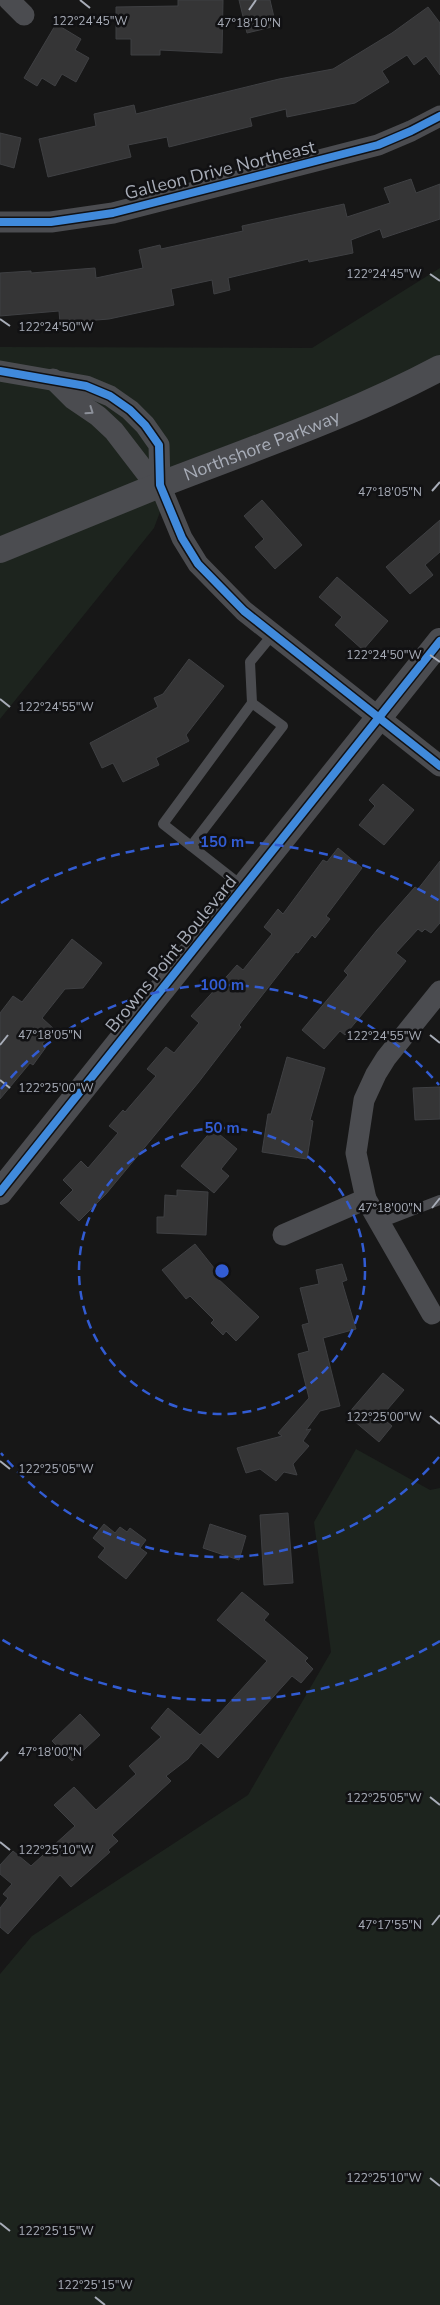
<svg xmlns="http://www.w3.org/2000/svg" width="440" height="2305" font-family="'Nunito Sans',sans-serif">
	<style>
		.green { fill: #1d241e }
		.building { fill: #353536; stroke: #3f4043 }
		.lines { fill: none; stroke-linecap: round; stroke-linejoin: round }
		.service { stroke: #4b4c50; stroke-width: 10 }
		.minor { stroke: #4b4c50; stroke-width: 21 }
		.tertiary { stroke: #4b4c50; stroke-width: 26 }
		.cycleway-casing { stroke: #111113; stroke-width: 11 }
		.cycleway { stroke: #408adc; stroke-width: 8 }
		.oneway { stroke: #8c9099 }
		.ticks { fill: none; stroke: #a8adb8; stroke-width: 2 }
		.ring { fill: none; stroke: #325cd3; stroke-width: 2.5; stroke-dasharray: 9 6 }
		.labels { text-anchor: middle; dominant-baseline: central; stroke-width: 5; stroke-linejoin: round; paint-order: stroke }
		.street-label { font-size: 18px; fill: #a8adb8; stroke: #111113 }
		.ticks-label { font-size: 12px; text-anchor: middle; fill: #a8adb8; stroke: #111113; stroke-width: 5; stroke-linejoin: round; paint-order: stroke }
		.centre { fill: #325cd3; stroke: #111113; stroke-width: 2.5 }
		.ring-label { font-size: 15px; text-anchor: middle; font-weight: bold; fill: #325cd3; stroke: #111113; stroke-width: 5; stroke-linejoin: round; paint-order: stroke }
	</style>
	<rect width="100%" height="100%" fill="#171717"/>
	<g class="green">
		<path d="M440,268V366L178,464L154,528L0,719V347L312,348Z"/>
		<path d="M356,1449L430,1490L440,1488V2305H0V1974L32,1936L248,1795L331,1652L314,1522Z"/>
	</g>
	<g class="building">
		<path d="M178,0H223L222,53L160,50V55H131V39H116V7L178,6Z"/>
		<path d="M239,0H270L276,26L247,33Z"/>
		<path d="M428,7L440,23V75L426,56L414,65L407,55L382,71L389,82L355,103L287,117L286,109L250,118L252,126L169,147L167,137L128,145L131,157L48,177L39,139L96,126L94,114L134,105L136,114L279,79L333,69L392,33Z"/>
		<path d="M56,24L81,39L75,50L89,58L76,82L62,74L55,86L42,78L37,86L24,78Z"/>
		<path d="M0,133L21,138L14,168L0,164Z"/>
		<path d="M411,179L416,193L440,184V219L383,238L380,229L351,240L353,253L309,262L308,259L228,278L230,290L214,294L212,280L171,289L174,305L109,319L60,323L59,311L0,316V273L31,271V273L95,268L96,278L143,268L139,250L160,245L161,249L243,231L242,226L344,204L347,217L390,203L384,188Z"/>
		<path d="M262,500L302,545L275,569L255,547L264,539L244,516Z"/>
		<path d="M440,520V552L425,565L433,575L410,594L386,567Z"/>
		<path d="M337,577L388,621L363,650L335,625L342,617L319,597Z"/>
		<path d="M189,659L224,686L186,735L189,741L156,758L159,765L123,782L113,763L102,768L90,743L158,707L154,698L163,694Z"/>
		<path d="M383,784L414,810L384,845L359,825L375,806L369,800Z"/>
		<path d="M338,848L362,868L326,916L330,919L315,938L312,935L298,953L296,952L239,1025L241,1027L198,1083L106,1194L79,1221L60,1203L73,1190L63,1180L81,1161L88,1168L118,1133L109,1126L123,1110L125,1112L156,1076L147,1069L166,1047L174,1053L199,1023L191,1016L237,965L243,970L272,934L264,927L278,909L283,914L323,860L327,862Z"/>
		<path d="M440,861V923L431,933L425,929L422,932L418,929L396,953L406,961L345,1035L340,1031L324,1049L302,1030L348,975L344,971L377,930L415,887L418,889Z"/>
		<path d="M72,939L102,963L83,988L65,989L42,1018L54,1029L42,1044L46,1047L33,1065L30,1063L0,1099V1013L13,996L22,1002Z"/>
		<path d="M287,1057L325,1068L310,1120L313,1121L307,1159L262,1152L268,1114H271Z"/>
		<path d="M440,1087V1119L415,1120L413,1088Z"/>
		<path d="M213,1129L237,1149L221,1169L229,1176L214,1193L181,1166Z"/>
		<path d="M177,1190L208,1192L206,1235L157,1233V1217H164L165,1195L177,1196Z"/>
		<path d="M195,1244L218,1273L215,1276L259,1317L236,1341L226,1331L223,1335L211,1323L214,1320L190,1296L186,1299L162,1270Z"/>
		<path d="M342,1264L347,1280L342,1282L356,1329L323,1338L340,1406L320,1411L306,1430L311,1429L303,1441L309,1446L293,1464L297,1475L284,1472L276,1481L260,1469L246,1473L237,1448L282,1436L278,1433L309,1398L298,1354L309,1351L302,1325L309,1323L300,1288L319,1284L316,1270Z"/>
		<path d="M383,1373L404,1390L381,1417L392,1426L379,1442L347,1415Z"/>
		<path d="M288,1513L293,1583L264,1585L260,1515Z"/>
		<path d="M104,1524L115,1533L120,1527L127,1532L130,1528L146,1540L140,1548L147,1553L126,1579L98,1557L105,1548L93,1538Z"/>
		<path d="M210,1524L246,1536L239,1560L203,1548Z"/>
		<path d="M242,1592L269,1614L264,1620L308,1658L305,1661L313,1669L301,1683L292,1676L218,1758L201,1743L188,1759L166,1776L171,1781L112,1835L118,1841L108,1850L110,1852L71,1887L60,1875L8,1934L0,1927V1908L8,1898L3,1894L12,1884L0,1874V1865L13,1851L31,1866L75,1826L54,1805L74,1787L96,1810L136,1774L129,1766L161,1737L151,1728L168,1708L200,1735L267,1661L217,1620Z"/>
		<path d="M80,1714L100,1735L72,1761L52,1741Z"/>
	</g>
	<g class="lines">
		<g class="service">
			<path d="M191,846L283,726L252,703"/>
			<path d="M242,886L163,824L252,703L250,662L273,634"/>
			<path d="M380,1223L440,1200"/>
		</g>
		<g class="minor">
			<path d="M9,0L24,15"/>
			<path d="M0,222H51L113,213L378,145L411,131L440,116"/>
			<path d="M0,371L86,386L110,396L130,410L145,425L159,445L160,485L182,538L198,564L244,611L440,766"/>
			<path d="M53,379L73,399L98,416L114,431L147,474L160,485"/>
			<path d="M283,1235L366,1199"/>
			<path d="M432,1314L366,1199L356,1153L364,1100L376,1074L386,1058L440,991"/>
		</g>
		<g class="tertiary">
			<path id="s1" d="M0,550C52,529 105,507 157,486C252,449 350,416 440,368"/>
			<path d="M0,1192L440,641"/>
		</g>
		<g class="cycleway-casing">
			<g id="cycleway">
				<path d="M0,222H51L113,213L378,145L411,131L440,116"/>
				<path d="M0,371L86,386L110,396L130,410L145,425L159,445L160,485L182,538L198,564L244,611L440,766"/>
				<path d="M0,1192L440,641"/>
			</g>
		</g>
		<use href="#cycleway" class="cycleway"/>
	</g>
	<defs><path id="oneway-chevron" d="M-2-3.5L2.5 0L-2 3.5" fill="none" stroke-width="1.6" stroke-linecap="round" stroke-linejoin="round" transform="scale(1.25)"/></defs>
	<use class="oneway" href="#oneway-chevron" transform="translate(90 411) rotate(35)"/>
	<path class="ticks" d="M80,0L90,8M249,10L256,0M430,274L440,281M0,319L10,326M432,491L440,482M430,655L440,662M0,699L10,707M430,1035L440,1043M0,1045L8,1035M0,1080L10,1088M432,1208L440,1198M430,1416L440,1424M0,1461L10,1469M0,1761L8,1752M430,1797L440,1805M0,1842L10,1850M432,1925L440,1915M430,2178L440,2186M0,2223L10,2231M95,2297L105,2305"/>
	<g class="ring">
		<circle cx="222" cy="1271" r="143"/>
		<path d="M439 1457A286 286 0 0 1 1 1453M1 1089A286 286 0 0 1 439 1085"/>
		<path d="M440 1641A429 429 0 0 1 1 1639M1 903A429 429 0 0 1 440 901"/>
	</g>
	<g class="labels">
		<g class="street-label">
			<text transform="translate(220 170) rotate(-14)">Galleon Drive Northeast</text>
			<text stroke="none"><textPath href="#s1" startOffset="282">Northshore Parkway</textPath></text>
			<text transform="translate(171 954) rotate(-51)">Browns Point Boulevard</text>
		</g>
	</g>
	<g class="ticks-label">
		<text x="90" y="25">122°24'45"W</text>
		<text x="249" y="27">47°18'10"N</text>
		<text x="384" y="278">122°24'45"W</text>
		<text x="56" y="331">122°24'50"W</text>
		<text x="390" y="496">47°18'05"N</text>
		<text x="384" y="659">122°24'50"W</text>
		<text x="56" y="711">122°24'55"W</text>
		<text x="50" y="1039">47°18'05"N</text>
		<text x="384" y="1040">122°24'55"W</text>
		<text x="56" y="1092">122°25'00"W</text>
		<text x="390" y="1212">47°18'00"N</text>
		<text x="384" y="1421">122°25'00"W</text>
		<text x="56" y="1473">122°25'05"W</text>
		<text x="50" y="1756">47°18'00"N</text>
		<text x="384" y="1802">122°25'05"W</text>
		<text x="56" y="1854">122°25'10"W</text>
		<text x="390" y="1929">47°17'55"N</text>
		<text x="384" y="2182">122°25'10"W</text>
		<text x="56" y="2235">122°25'15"W</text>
		<text x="95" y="2289">122°25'15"W</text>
	</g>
	<circle cx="222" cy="1271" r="8" class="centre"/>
	<g class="ring-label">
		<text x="222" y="847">150 m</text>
		<text x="222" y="990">100 m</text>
		<text x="222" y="1133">50 m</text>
	</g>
</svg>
